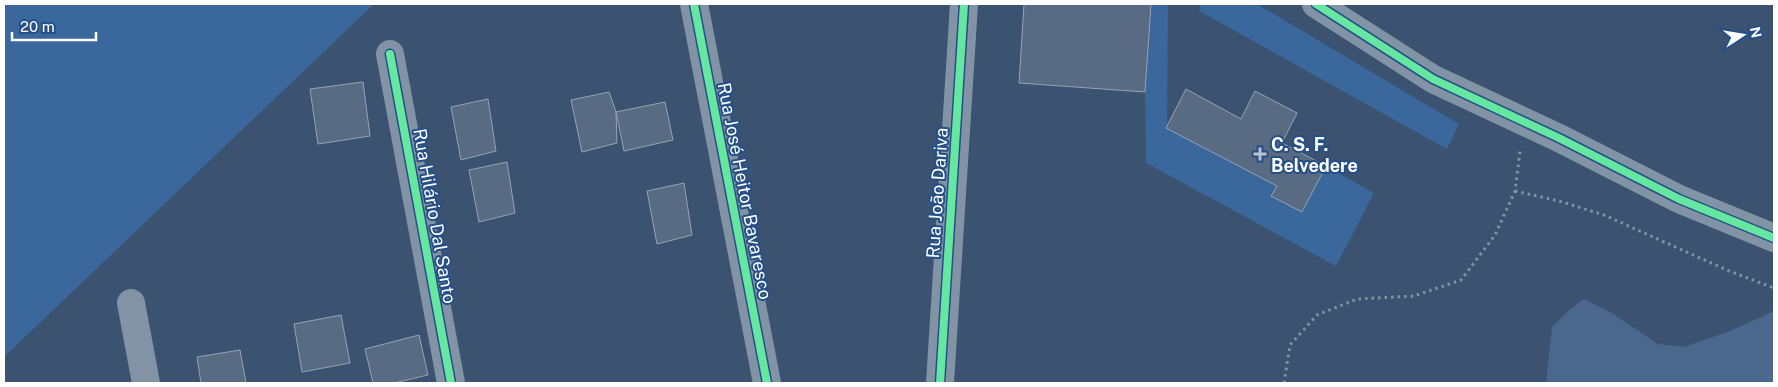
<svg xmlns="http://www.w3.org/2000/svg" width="1778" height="387" font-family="'Public Sans',sans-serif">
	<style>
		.green { fill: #3a679c }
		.water { fill: #4a688e }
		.building { fill: #596b83; stroke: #95a3b5 }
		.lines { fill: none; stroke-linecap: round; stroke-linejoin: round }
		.path { stroke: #8293a6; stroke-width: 3; stroke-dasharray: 2.5 4; stroke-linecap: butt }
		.minor { stroke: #8293a6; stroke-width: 28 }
		.tertiary { stroke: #8293a6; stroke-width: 28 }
		.cycleway-casing { stroke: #255087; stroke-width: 11 }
		.cycleway { stroke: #66e7a1; stroke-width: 8 }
		.poi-dot { fill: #bac3cd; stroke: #255087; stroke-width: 2 }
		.labels { text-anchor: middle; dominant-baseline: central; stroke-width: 4; stroke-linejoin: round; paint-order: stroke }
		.poi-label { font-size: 18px; font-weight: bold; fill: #fff; stroke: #255087; text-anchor: start }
		.street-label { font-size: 18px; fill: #fff; stroke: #255087 }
	</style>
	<rect width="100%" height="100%" fill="#3b5371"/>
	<g class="green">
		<path d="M4,4H374L4,357Z"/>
		<path d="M1151,4H1168L1167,128L1277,186L1272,196L1302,212L1326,166L1374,193L1336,266L1146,163L1145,92Z"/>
		<path d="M1200,4H1257L1459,124L1447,149L1199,11Z"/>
	</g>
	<path class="water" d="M1584,299L1610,312L1658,344L1684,347L1730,331L1774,311V383H1546L1552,327L1570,309Z"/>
	<g class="building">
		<path d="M1024,4H1151L1145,92L1019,83Z"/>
		<path d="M363,82L370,136L318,144L310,89Z"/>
		<path d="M1186,89L1241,119L1255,91L1297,113L1282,143L1326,166L1302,212L1271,196L1277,186L1166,128Z"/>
		<path d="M609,92L616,112L617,143L582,152L571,100Z"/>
		<path d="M488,99L496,151L461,160L451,107Z"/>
		<path d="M665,102L673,140L624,151L616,112Z"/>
		<path d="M507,162L515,213L479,222L469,170Z"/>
		<path d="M684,183L692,235L657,244L647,191Z"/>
		<path d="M341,315L350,363L302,372L294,324Z"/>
		<path d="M419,335L428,375L394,383H373L365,349Z"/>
		<path d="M240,350L246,383H201L197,357Z"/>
	</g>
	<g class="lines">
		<g class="path">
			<path d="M1515,191L1559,201L1604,215L1729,271L1774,288"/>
			<path d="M1284,383L1290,345L1317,315L1357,299L1414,296L1461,280L1495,235L1515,191L1520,151"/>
		</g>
		<g class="minor">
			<path d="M694,4L767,383"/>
			<path d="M390,54L451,383"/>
			<path d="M131,303L146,383"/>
		</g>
		<g class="tertiary">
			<path d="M1316,4L1433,79L1559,138L1679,199L1774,238"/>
			<path d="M940,383L964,4"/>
		</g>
		<g class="cycleway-casing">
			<g id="cycleway">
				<path d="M694,4L767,383"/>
				<path d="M1316,4L1433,79L1559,138L1679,199L1774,238"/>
				<path d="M390,54L451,383"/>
				<path d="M940,383L964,4"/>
			</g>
		</g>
		<use href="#cycleway" class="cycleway"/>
	</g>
	<path class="poi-dot" d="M1257.5 146.5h5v5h5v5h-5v5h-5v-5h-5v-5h5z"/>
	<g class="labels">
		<g class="poi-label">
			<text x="1271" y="144">C. S. F.<tspan x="1271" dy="21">Belvedere</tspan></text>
		</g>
		<g class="street-label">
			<text transform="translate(745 191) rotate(79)">Rua José Heitor Bavaresco</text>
			<text transform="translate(937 193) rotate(-86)">Rua João Dariva</text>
			<text transform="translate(435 216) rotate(80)">Rua Hilário Dal Santo</text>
		</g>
	</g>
	<rect width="1778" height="387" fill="none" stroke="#ffffff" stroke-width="10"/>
	<g transform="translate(1743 35) rotate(78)" stroke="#255087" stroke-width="4" paint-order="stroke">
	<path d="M0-4L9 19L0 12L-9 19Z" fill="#ffffff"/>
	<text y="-8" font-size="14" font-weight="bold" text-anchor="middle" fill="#ffffff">N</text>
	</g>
	<path d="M12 32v8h84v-8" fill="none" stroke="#ffffff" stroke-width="2.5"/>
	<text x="20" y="32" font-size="15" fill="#ffffff" stroke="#255087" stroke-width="4" paint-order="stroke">20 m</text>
</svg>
